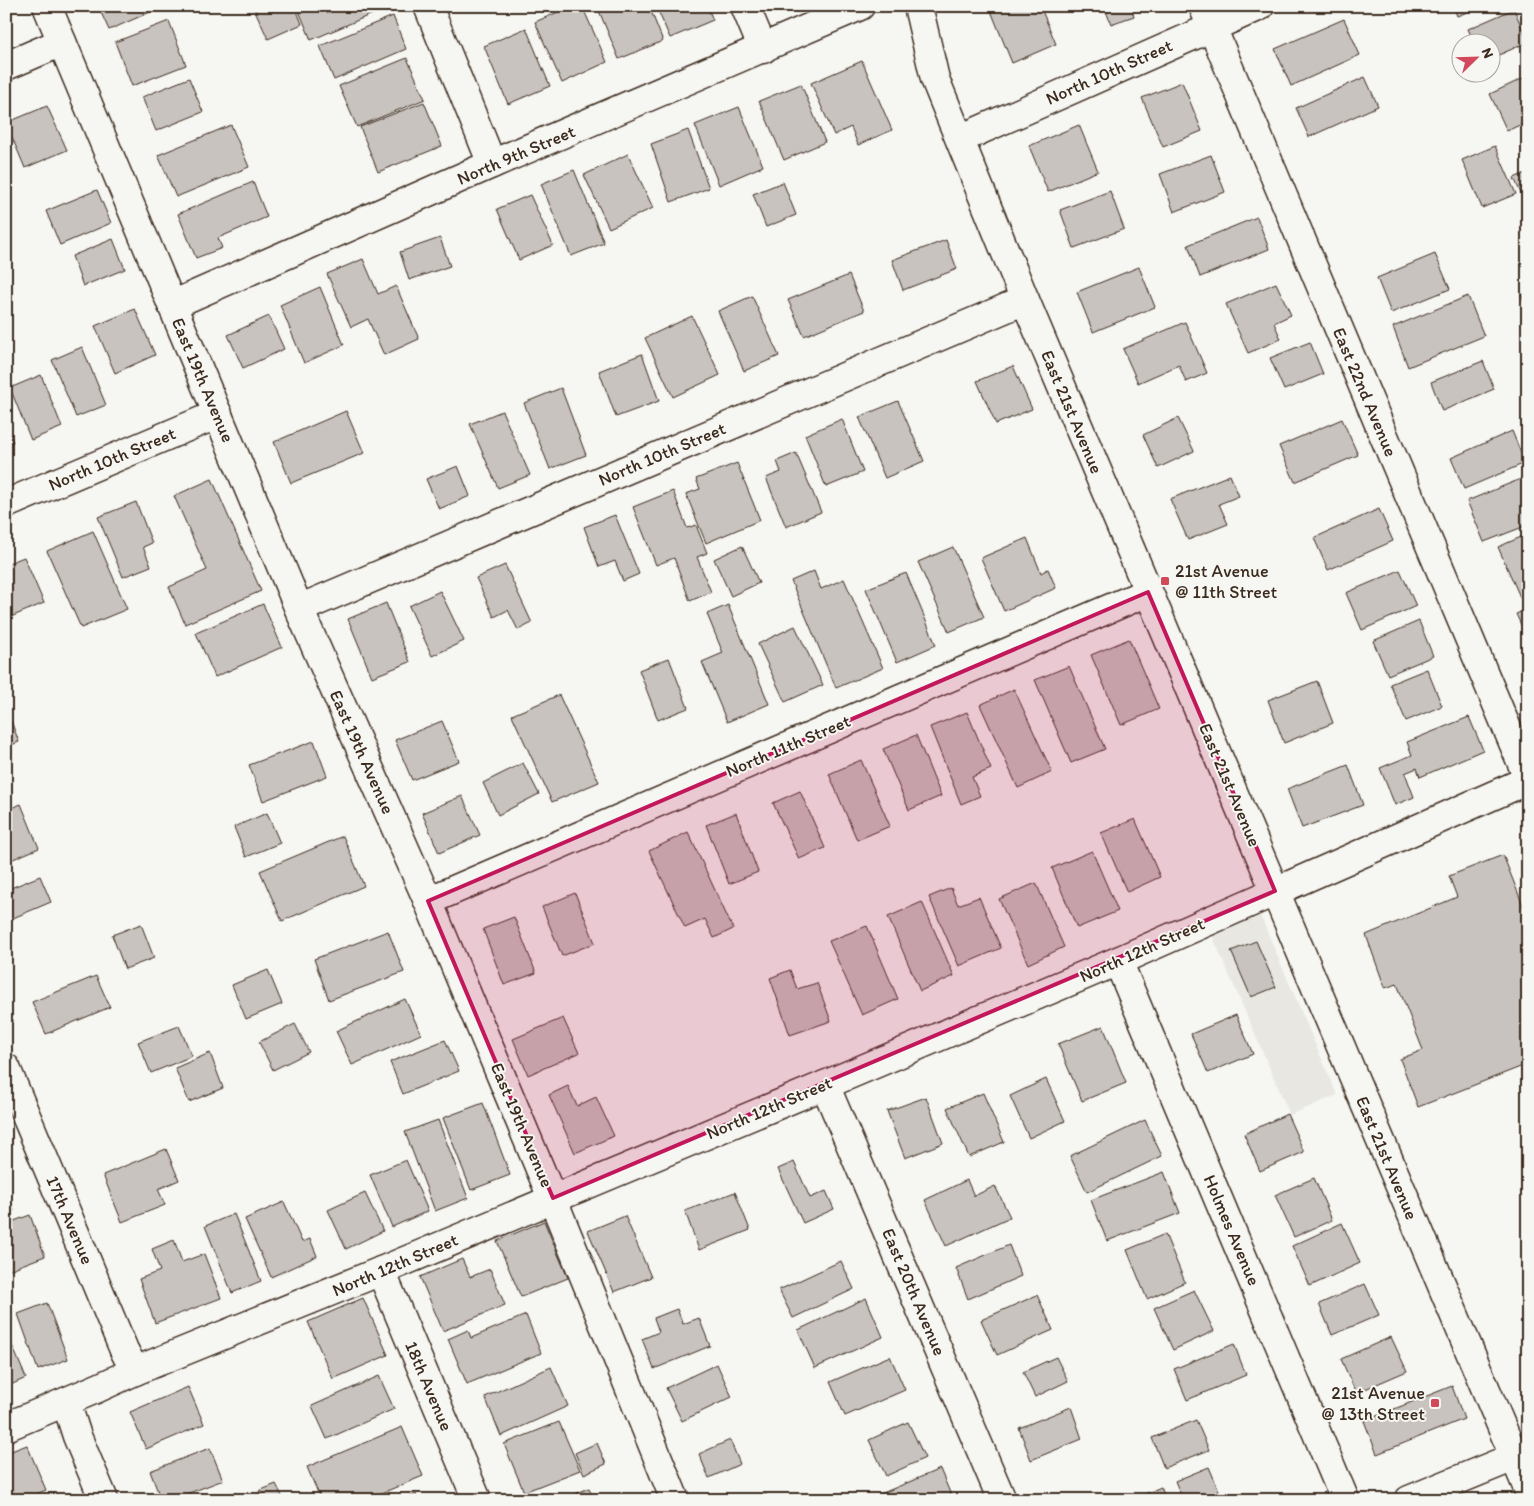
<svg xmlns="http://www.w3.org/2000/svg" width="1534" height="1506" font-family="Itim,sans-serif">
	<style>
		.built { fill: #e8e7e2 }
		.building { fill: #c8c3be; stroke: #3b2a1e }
		.lines { fill: none; stroke-linecap: round; stroke-linejoin: round }
		.minor-casing { stroke: #3b2a1e; stroke-width: 31 }
		.minor { stroke: #f6f6f2; stroke-width: 28 }
		.marked { fill: #c2185b; fill-opacity: 0.2; stroke: #c2185b; stroke-width: 4; stroke-linejoin: round }
		.poi-dot { fill: #d1495b; stroke: #f6f6f2; stroke-width: 2 }
		.labels { text-anchor: middle; dominant-baseline: central; stroke-width: 4; stroke-linejoin: round; paint-order: stroke }
		.street-label { font-size: 18px; fill: #3b2a1e; stroke: #f6f6f2 }
		.poi-label { font-size: 18px; fill: #3b2a1e; stroke: #f6f6f2; text-anchor: start }
	</style>
	<rect width="100%" height="100%" fill="#f6f6f2"/>
	<filter id="ink" filterUnits="userSpaceOnUse"><feTurbulence type="fractalNoise" baseFrequency=".02" numOctaves="2"/><feDisplacementMap in="SourceGraphic" scale="10" xChannelSelector="R" yChannelSelector="G"/><feConvolveMatrix kernelMatrix="1 2 1 2 8 2 1 2 1" color-interpolation-filters="sRGB"/></filter>
	<g filter="url(#ink)">
		<path class="built" d="M1260,915L1337,1095L1290,1115L1212,935Z"/>
		<g class="building">
			<path d="M98,6H164L109,30Z"/>
			<path d="M253,6H295L302,24L268,39Z"/>
			<path d="M297,6H388L389,7L311,40Z"/>
			<path d="M572,6H582L607,62L562,83L535,22Z"/>
			<path d="M597,6H649L663,41L619,59Z"/>
			<path d="M656,6H707L713,20L670,38Z"/>
			<path d="M989,6H1040L1056,44L1012,63Z"/>
			<path d="M1104,6H1131L1134,16L1111,24Z"/>
			<path d="M1453,6H1483L1457,16Z"/>
			<path d="M1514,9L1528,42L1492,58V42H1474L1468,29Z"/>
			<path d="M393,16L406,49L334,80L320,46Z"/>
			<path d="M1344,19L1360,55L1291,86L1275,49Z"/>
			<path d="M169,21L186,65L132,86L115,42Z"/>
			<path d="M526,28L550,86L508,104L484,46Z"/>
			<path d="M407,58L425,99L357,127L339,86Z"/>
			<path d="M862,61L892,130L858,145L851,127L834,135L811,83Z"/>
			<path d="M1528,76V121L1507,131L1490,94Z"/>
			<path d="M1365,77L1378,106L1309,137L1296,108Z"/>
			<path d="M189,78L203,112L156,131L142,97Z"/>
			<path d="M1182,82L1202,131L1163,147L1142,98Z"/>
			<path d="M801,84L825,142L784,160L759,101Z"/>
			<path d="M424,102L442,146L378,172L360,127Z"/>
			<path d="M47,106L67,150L25,168L6,123Z"/>
			<path d="M739,107L763,166L719,185L695,125Z"/>
			<path d="M231,125L249,167L176,197L158,155Z"/>
			<path d="M1079,125L1098,171L1048,192L1029,146Z"/>
			<path d="M688,130L709,188L671,202L651,144Z"/>
			<path d="M1495,146L1516,194L1482,208L1462,160Z"/>
			<path d="M628,154L653,208L609,228L584,175Z"/>
			<path d="M1211,155L1225,192L1174,212L1160,174Z"/>
			<path d="M574,170L604,243L571,256L541,184Z"/>
			<path d="M1528,172V209L1514,178Z"/>
			<path d="M253,182L267,217L218,238L222,248L196,258L178,214Z"/>
			<path d="M783,182L796,215L766,227L753,194Z"/>
			<path d="M97,190L111,223L60,245L46,211Z"/>
			<path d="M1110,191L1124,229L1074,248L1060,210Z"/>
			<path d="M530,195L553,245L519,260L497,209Z"/>
			<path d="M1257,217L1269,249L1200,277L1188,245Z"/>
			<path d="M440,238L450,266L409,280L400,252Z"/>
			<path d="M113,239L125,269L83,286L72,256Z"/>
			<path d="M946,240L957,269L903,290L892,260Z"/>
			<path d="M1435,254L1450,289L1391,313L1377,278Z"/>
			<path d="M363,259L378,294L396,286L419,339L384,355L368,319L351,327L327,274Z"/>
			<path d="M1139,267L1155,307L1093,332L1077,292Z"/>
			<path d="M849,275L864,311L804,336L788,300Z"/>
			<path d="M1276,283L1291,315L1274,323L1281,339L1248,353L1226,304Z"/>
			<path d="M320,287L344,345L304,363L280,305Z"/>
			<path d="M1528,292V310L1521,295Z"/>
			<path d="M752,296L779,356L744,371L718,311Z"/>
			<path d="M1468,296L1484,336L1408,367L1393,327Z"/>
			<path d="M135,309L155,355L115,373L95,326Z"/>
			<path d="M269,316L284,349L243,368L228,335Z"/>
			<path d="M692,316L720,375L673,397L645,338Z"/>
			<path d="M1185,322L1207,373L1186,382L1179,365L1138,383L1123,349Z"/>
			<path d="M1310,342L1323,374L1284,390L1270,358Z"/>
			<path d="M82,347L106,405L76,417L52,360Z"/>
			<path d="M642,354L659,401L616,417L599,371Z"/>
			<path d="M1483,361L1494,389L1442,411L1431,382Z"/>
			<path d="M1013,366L1032,409L996,424L977,381Z"/>
			<path d="M41,375L62,427L31,440L10,388Z"/>
			<path d="M561,388L586,455L550,469L524,403Z"/>
			<path d="M898,401L924,461L885,478L859,417Z"/>
			<path d="M346,411L364,453L291,483L274,442Z"/>
			<path d="M502,411L530,475L498,488L470,424Z"/>
			<path d="M1178,418L1194,451L1158,468L1143,435Z"/>
			<path d="M842,419L863,472L826,487L805,435Z"/>
			<path d="M1342,419L1358,455L1295,482L1279,446Z"/>
			<path d="M6,425L13,442L6,445Z"/>
			<path d="M1512,431L1525,463L1464,489L1451,458Z"/>
			<path d="M796,453L821,512L786,527L766,478L781,472L777,461Z"/>
			<path d="M737,463L760,520L706,543L686,494L700,489L696,479Z"/>
			<path d="M458,466L470,496L439,509L426,479Z"/>
			<path d="M1230,475L1239,496L1219,504L1228,524L1188,540L1170,499Z"/>
			<path d="M1528,476V525L1484,542L1467,501Z"/>
			<path d="M212,479L261,591L185,624L169,587L207,570L174,496Z"/>
			<path d="M673,491L687,528L696,525L707,553L697,557L711,592L690,601L674,558L656,565L633,507Z"/>
			<path d="M136,502L152,543L143,547L151,566L123,577L98,517Z"/>
			<path d="M1379,509L1393,541L1328,570L1314,538Z"/>
			<path d="M615,515L639,574L623,581L615,561L599,567L584,527Z"/>
			<path d="M93,531L127,609L81,628L47,551Z"/>
			<path d="M1528,534V594L1520,597L1498,547Z"/>
			<path d="M1027,538L1041,573L1048,569L1056,588L1004,611L981,558Z"/>
			<path d="M742,546L759,583L731,596L714,559Z"/>
			<path d="M953,547L984,617L949,632L918,562Z"/>
			<path d="M24,557L44,603L6,619V564Z"/>
			<path d="M505,565L532,623L518,630L508,610L494,617L476,578Z"/>
			<path d="M1400,570L1416,606L1362,630L1346,593Z"/>
			<path d="M814,571L821,589L844,579L883,668L836,688L791,581Z"/>
			<path d="M906,573L936,645L897,662L866,589Z"/>
			<path d="M440,591L464,641L432,656L409,606Z"/>
			<path d="M386,603L410,662L372,677L348,619Z"/>
			<path d="M263,604L282,647L215,677L196,633Z"/>
			<path d="M728,605L769,704L727,722L702,662L723,653L707,614Z"/>
			<path d="M1528,609V640L1516,614Z"/>
			<path d="M1419,621L1433,656L1388,675L1373,641Z"/>
			<path d="M795,626L823,685L785,702L758,644Z"/>
			<path d="M1129,639L1159,709L1121,725L1091,655Z"/>
			<path d="M669,658L688,708L658,720L639,670Z"/>
			<path d="M1069,666L1105,749L1071,763L1035,680Z"/>
			<path d="M1427,669L1442,706L1406,721L1390,684Z"/>
			<path d="M1317,681L1333,723L1284,743L1268,700Z"/>
			<path d="M1014,689L1052,772L1018,788L980,705Z"/>
			<path d="M559,695L599,782L552,802L512,715Z"/>
			<path d="M967,712L991,769L972,777L980,796L961,804L930,727Z"/>
			<path d="M1469,717L1483,750L1420,777L1417,768L1405,773L1414,797L1395,805L1380,768L1412,755L1407,742Z"/>
			<path d="M11,721L19,742L6,747V723Z"/>
			<path d="M442,721L459,761L412,780L395,740Z"/>
			<path d="M916,735L941,796L909,810L883,749Z"/>
			<path d="M314,741L327,776L263,801L249,765Z"/>
			<path d="M861,760L890,826L857,840L829,774Z"/>
			<path d="M523,763L539,794L498,815L483,783Z"/>
			<path d="M1348,765L1363,805L1302,828L1287,789Z"/>
			<path d="M800,791L825,848L799,859L773,803Z"/>
			<path d="M462,796L480,835L439,853L422,813Z"/>
			<path d="M21,804L39,848L6,862V810Z"/>
			<path d="M267,813L280,843L246,857L234,827Z"/>
			<path d="M736,813L758,872L729,884L706,825Z"/>
			<path d="M1135,819L1160,877L1127,892L1101,833Z"/>
			<path d="M688,832L733,929L714,938L705,919L685,928L649,851Z"/>
			<path d="M343,836L364,886L282,921L260,871Z"/>
			<path d="M1092,851L1118,911L1077,928L1052,868Z"/>
			<path d="M1503,855L1528,918V1064L1418,1107L1400,1059L1423,1050L1397,984L1385,988L1366,935L1457,897L1449,876Z"/>
			<path d="M40,876L51,902L6,921V890Z"/>
			<path d="M1036,883L1064,947L1028,964L999,899Z"/>
			<path d="M951,888L958,905L979,897L1001,948L959,966L929,897Z"/>
			<path d="M575,893L595,943L562,956L542,907Z"/>
			<path d="M922,902L954,976L920,991L888,917Z"/>
			<path d="M514,917L536,973L504,985L483,929Z"/>
			<path d="M141,924L154,958L125,969L112,935Z"/>
			<path d="M867,926L898,999L862,1015L829,941Z"/>
			<path d="M388,931L404,972L329,1000L314,959Z"/>
			<path d="M1256,941L1276,987L1251,997L1231,951Z"/>
			<path d="M268,970L282,1004L246,1019L232,985Z"/>
			<path d="M790,970L797,989L817,983L831,1021L790,1035L770,978Z"/>
			<path d="M96,976L110,1007L46,1034L32,1002Z"/>
			<path d="M405,999L421,1034L352,1065L336,1031Z"/>
			<path d="M1236,1015L1253,1054L1208,1073L1191,1034Z"/>
			<path d="M563,1018L579,1053L528,1075L513,1039Z"/>
			<path d="M295,1024L309,1052L273,1070L259,1042Z"/>
			<path d="M179,1026L192,1056L151,1073L138,1042Z"/>
			<path d="M1103,1026L1126,1083L1082,1101L1058,1044Z"/>
			<path d="M445,1040L459,1071L403,1094L390,1062Z"/>
			<path d="M210,1053L223,1088L189,1102L175,1068Z"/>
			<path d="M1046,1079L1065,1121L1029,1138L1010,1096Z"/>
			<path d="M568,1086L577,1106L596,1097L614,1136L575,1153L549,1095Z"/>
			<path d="M983,1093L1004,1142L969,1157L947,1108Z"/>
			<path d="M926,1097L943,1143L905,1158L887,1111Z"/>
			<path d="M483,1103L510,1175L471,1190L443,1118Z"/>
			<path d="M1287,1114L1304,1152L1260,1171L1244,1134Z"/>
			<path d="M438,1120L468,1198L435,1211L405,1132Z"/>
			<path d="M1145,1120L1162,1156L1087,1192L1070,1156Z"/>
			<path d="M166,1149L179,1180L158,1189L165,1205L122,1222L103,1175Z"/>
			<path d="M406,1160L428,1211L392,1227L370,1175Z"/>
			<path d="M794,1162L810,1198L826,1191L834,1209L803,1223L778,1169Z"/>
			<path d="M1164,1172L1180,1213L1107,1241L1091,1200Z"/>
			<path d="M1314,1178L1332,1220L1294,1237L1275,1195Z"/>
			<path d="M967,1180L974,1196L995,1186L1010,1217L946,1246L925,1200Z"/>
			<path d="M6,1192L14,1211L6,1214Z"/>
			<path d="M735,1192L750,1230L699,1250L685,1211Z"/>
			<path d="M365,1193L383,1231L346,1249L328,1210Z"/>
			<path d="M284,1202L302,1242L310,1239L317,1256L271,1277L245,1219Z"/>
			<path d="M234,1214L261,1281L232,1293L205,1226Z"/>
			<path d="M30,1215L45,1256L6,1271V1224Z"/>
			<path d="M625,1216L651,1277L614,1292L588,1231Z"/>
			<path d="M544,1221L568,1278L521,1297L497,1241Z"/>
			<path d="M1342,1223L1360,1263L1310,1286L1292,1246Z"/>
			<path d="M1165,1234L1185,1282L1147,1299L1127,1250Z"/>
			<path d="M174,1240L182,1262L204,1254L221,1298L155,1323L139,1279L160,1271L152,1249Z"/>
			<path d="M1009,1245L1021,1276L968,1299L956,1268Z"/>
			<path d="M462,1259L470,1277L490,1269L505,1305L443,1331L420,1277Z"/>
			<path d="M841,1261L854,1289L793,1318L779,1290Z"/>
			<path d="M1365,1284L1379,1315L1332,1335L1319,1304Z"/>
			<path d="M1194,1290L1214,1331L1173,1350L1154,1308Z"/>
			<path d="M1037,1295L1053,1330L997,1355L981,1320Z"/>
			<path d="M363,1298L388,1355L333,1379L308,1322Z"/>
			<path d="M866,1298L883,1337L815,1368L798,1330Z"/>
			<path d="M47,1303L68,1359L38,1370L18,1314Z"/>
			<path d="M677,1309L683,1324L699,1318L710,1346L654,1369L642,1339L659,1332L654,1318Z"/>
			<path d="M526,1315L541,1353L467,1384L448,1339L468,1330L471,1338Z"/>
			<path d="M6,1331L26,1378L6,1387Z"/>
			<path d="M1391,1337L1407,1371L1356,1393L1341,1359Z"/>
			<path d="M1234,1344L1246,1375L1187,1400L1174,1369Z"/>
			<path d="M890,1356L905,1390L845,1416L830,1382Z"/>
			<path d="M1056,1357L1068,1381L1035,1397L1023,1372Z"/>
			<path d="M717,1364L732,1397L682,1421L666,1388Z"/>
			<path d="M551,1367L568,1406L501,1436L485,1397Z"/>
			<path d="M379,1376L394,1409L327,1439L312,1406Z"/>
			<path d="M1452,1386L1464,1419L1377,1454L1364,1421Z"/>
			<path d="M188,1387L204,1424L146,1449L130,1412Z"/>
			<path d="M1071,1407L1082,1439L1031,1460L1019,1428Z"/>
			<path d="M1196,1420L1209,1450L1164,1468L1152,1438Z"/>
			<path d="M559,1422L580,1470L524,1492L504,1444Z"/>
			<path d="M908,1422L925,1458L886,1476L869,1440Z"/>
			<path d="M402,1427L423,1476L365,1500H321L307,1467Z"/>
			<path d="M730,1440L740,1464L709,1478L699,1454Z"/>
			<path d="M597,1443L606,1464L584,1474L575,1453Z"/>
			<path d="M27,1445L46,1490L22,1500H6V1453Z"/>
			<path d="M210,1448L223,1480L171,1500H161L150,1471Z"/>
			<path d="M1209,1467L1223,1500H1183L1175,1481Z"/>
			<path d="M940,1469L953,1500H880L878,1495Z"/>
			<path d="M276,1484L284,1500H263L259,1491Z"/>
			<path d="M1161,1487L1166,1500H1131Z"/>
			<path d="M589,1488L594,1500H561Z"/>
			<path d="M234,1492L237,1500H214Z"/>
			<path d="M416,1494L418,1500H402Z"/>
			<path d="M766,1494L769,1500H752Z"/>
		</g>
		<g class="lines">
			<g class="minor-casing">
				<g id="minor">
					<path d="M47,6L299,609L428,901L558,1212L675,1500"/>
					<path d="M428,6L492,164"/>
					<path d="M745,6L763,49"/>
					<path d="M918,6L935,79L1025,300L1528,1489"/>
					<path d="M1203,6L1528,778"/>
					<path d="M6,66L62,42"/>
					<path d="M960,139L1260,6"/>
					<path d="M172,305L492,164L860,6"/>
					<path d="M6,504L218,414"/>
					<path d="M299,609L1025,300"/>
					<path d="M428,901L1148,592"/>
					<path d="M1118,961L1345,1500"/>
					<path d="M6,1068L124,1350L135,1371"/>
					<path d="M825,1085L1002,1500"/>
					<path d="M381,1271L477,1500"/>
					<path d="M66,1402L77,1436L104,1500"/>
					<path d="M6,1427L98,1388L135,1371L381,1271L825,1085L1118,961L1528,780"/>
					<path d="M1409,1500L1514,1457"/>
				</g>
			</g>
			<use href="#minor" class="minor"/>
		</g>
	</g>
	<path class="marked" d="M1148,592L1275,891L553,1198L428,901Z"/>
	<g class="poi-dot">
		<rect x="1160" y="576" width="10" height="10" rx="2.5"/>
		<rect x="1430" y="1398" width="10" height="10" rx="2.5"/>
	</g>
	<g class="labels">
		<g class="street-label">
			<text transform="translate(1109 72) rotate(-24)">North 10th Street</text>
			<text transform="translate(516 155) rotate(-23)">North 9th Street</text>
			<text transform="translate(203 380) rotate(67)">East 19th Avenue</text>
			<text transform="translate(1365 392) rotate(67)">East 22nd Avenue</text>
			<text transform="translate(1072 412) rotate(67)">East 21st Avenue</text>
			<text transform="translate(662 454) rotate(-23)">North 10th Street</text>
			<text transform="translate(112 459) rotate(-23)">North 10th Street</text>
			<text transform="translate(788 746) rotate(-23)">North 11th Street</text>
			<text transform="translate(362 752) rotate(66)">East 19th Avenue</text>
			<text transform="translate(1230 785) rotate(67)">East 21st Avenue</text>
			<text transform="translate(1142 950) rotate(-24)">North 12th Street</text>
			<text transform="translate(769 1108) rotate(-23)">North 12th Street</text>
			<text transform="translate(522 1125) rotate(67)">East 19th Avenue</text>
			<text transform="translate(1387 1158) rotate(67)">East 21st Avenue</text>
			<text transform="translate(70 1220) rotate(67)">17th Avenue</text>
			<text transform="translate(1232 1230) rotate(67)">Holmes Avenue</text>
			<text transform="translate(395 1265) rotate(-23)">North 12th Street</text>
			<text transform="translate(914 1292) rotate(67)">East 20th Avenue</text>
			<text transform="translate(429 1386) rotate(67)">18th Avenue</text>
		</g>
		<g class="poi-label">
			<text x="1175" y="571">21st Avenue<tspan x="1175" dy="21">@ 11th Street</tspan></text>
			<text x="1425" y="1393" text-anchor="end">21st Avenue<tspan x="1425" dy="21">@ 13th Street</tspan></text>
		</g>
	</g>
	<rect width="1534" height="1506" fill="none" stroke="#f6f6f2" stroke-width="25"/>
	<rect x="12" y="12" width="1509" height="1481" fill="none" stroke="#3b2a1e" stroke-width="2" filter="url(#ink)"/>
	<g transform="translate(1476 58) rotate(67)"><circle r="24" fill="#f6f6f2" stroke="#aba49d"/>
	<path d="M0-4L9 19L0 12L-9 19Z" fill="#d1495b"/>
	<text y="-8" font-size="14" font-weight="bold" text-anchor="middle" fill="#3b2a1e">N</text>
	</g>
</svg>
